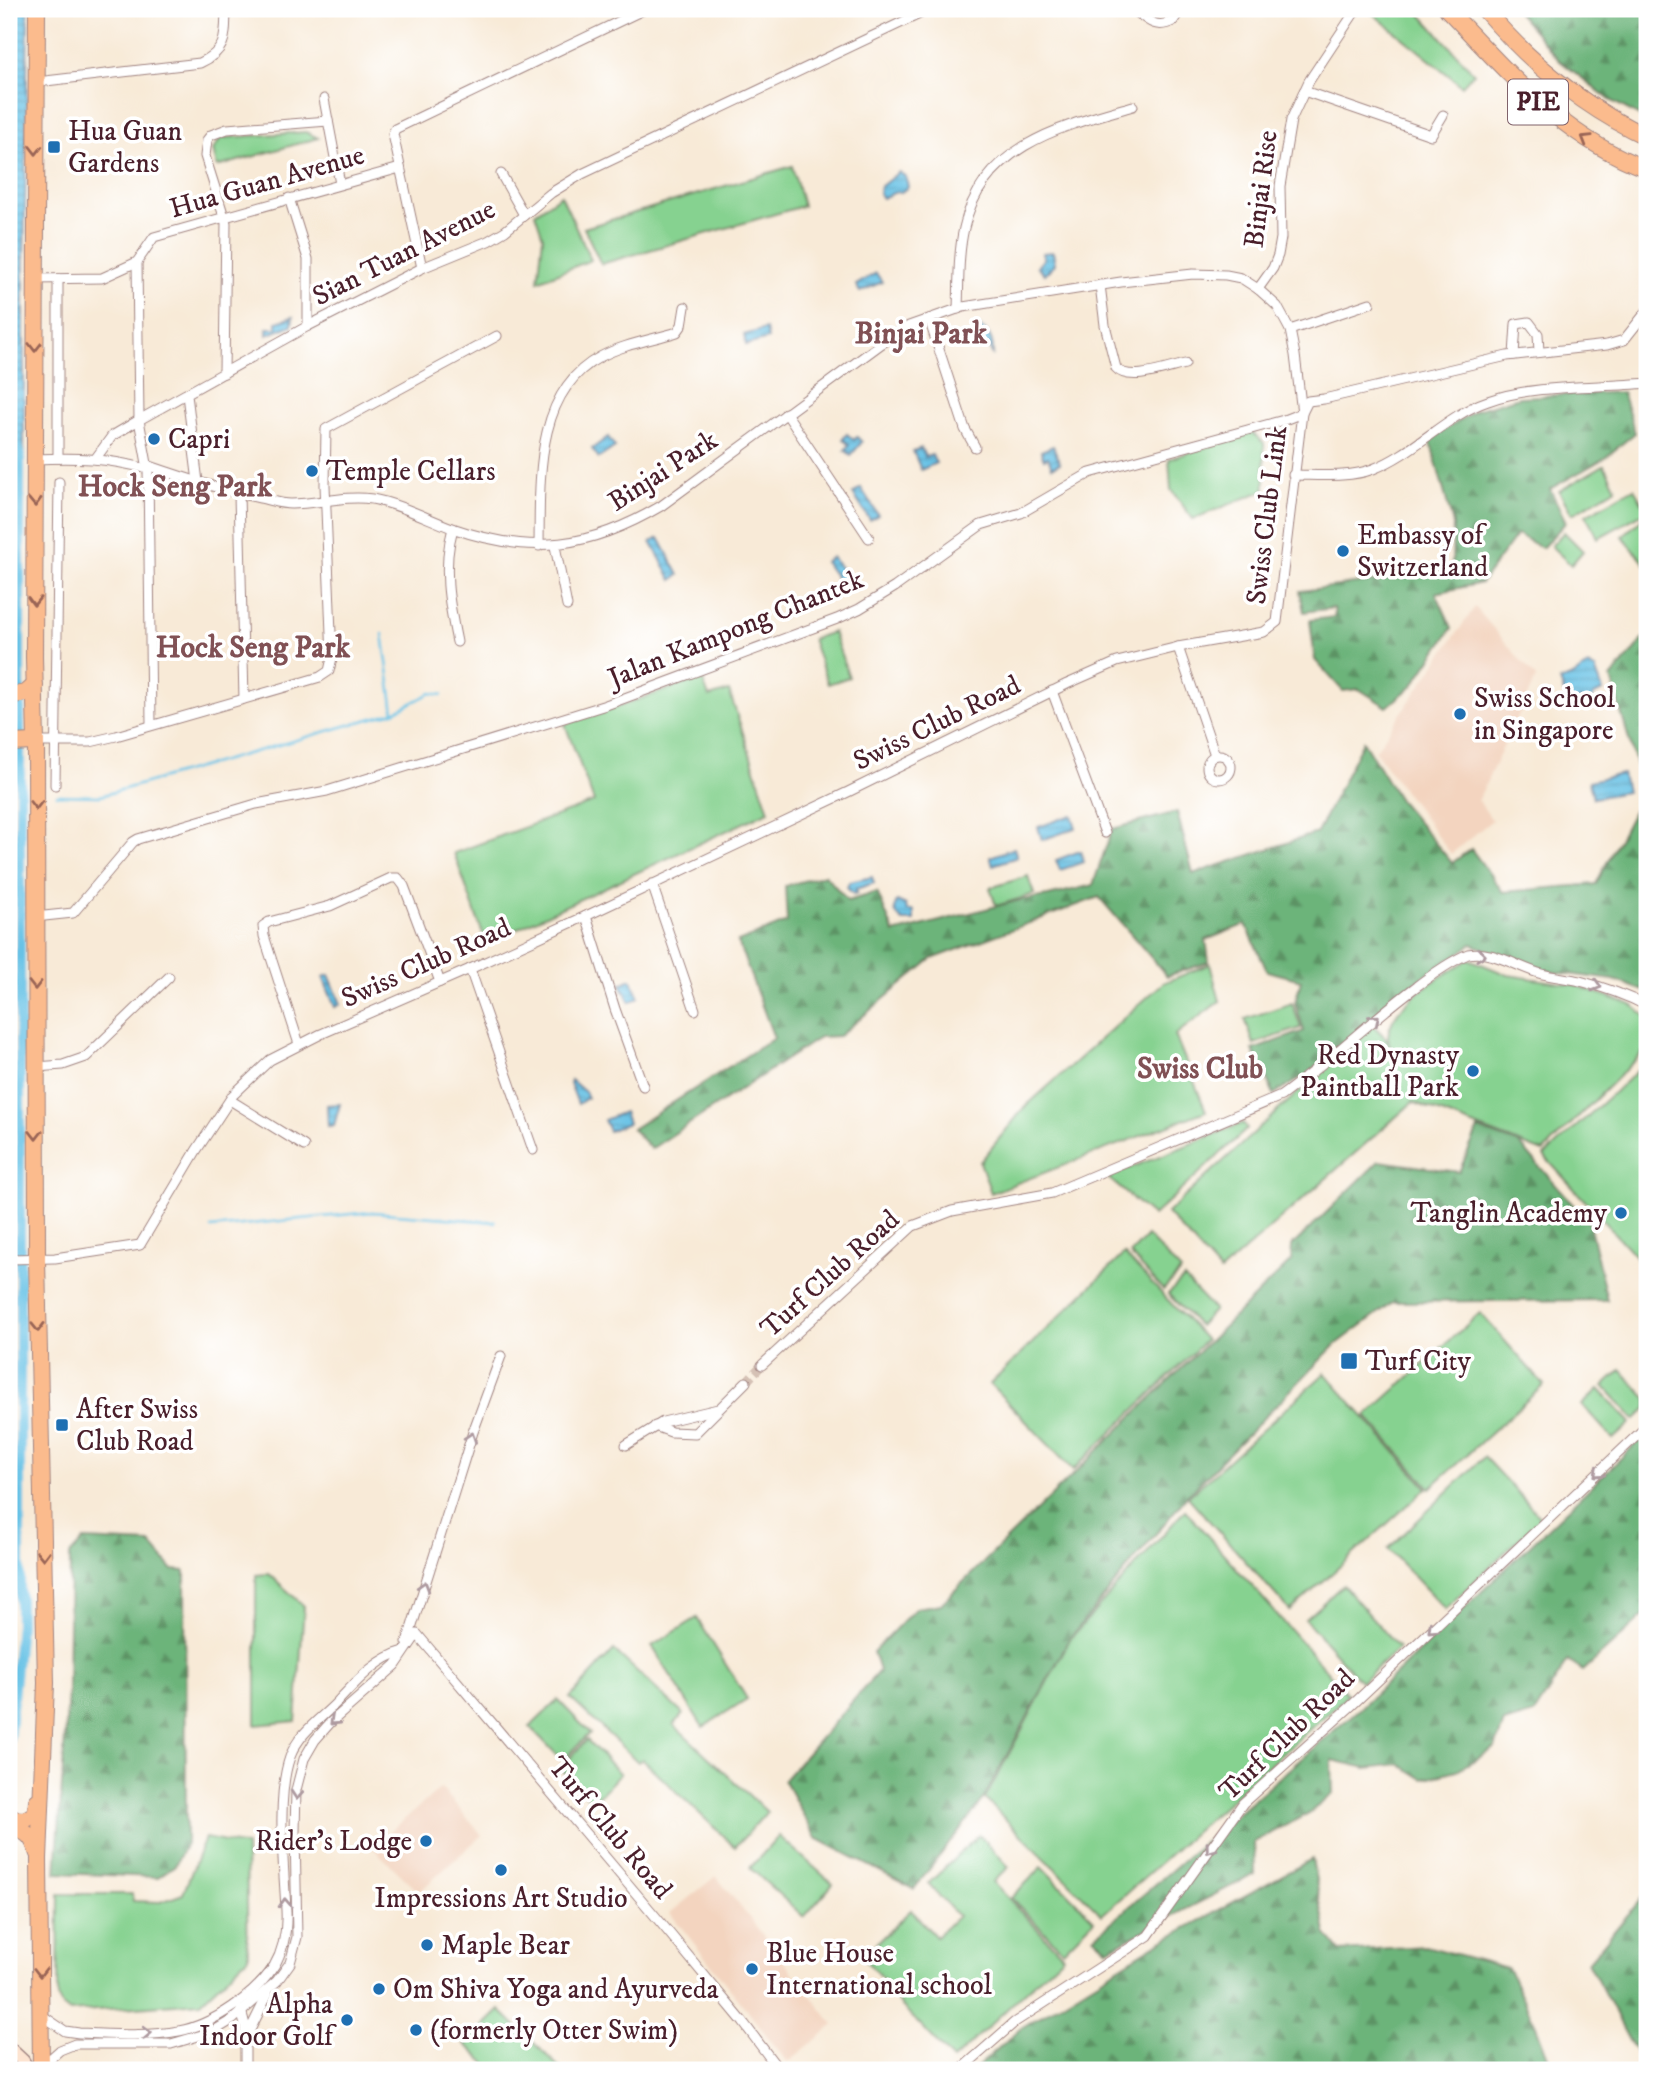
<svg xmlns="http://www.w3.org/2000/svg" width="1656" height="2079" font-family="'IM FELL DW Pica',serif">
	<style>
		.built { fill: #f3d4bf }
		.green { fill: #86d290; stroke: #68785e; stroke-width: 2 }
		.forest { fill: url(#forest-firs); stroke: #5b6a52; stroke-width: 2 }
		.water { fill: url(#water-rules); stroke: #597088; stroke-width: 2 }
		.lines { fill: none; stroke-linecap: round; stroke-linejoin: round }
		.stream { stroke: #68c2e6; stroke-width: 2.5 }
		.canal { stroke: #68c2e6; stroke-width: 10 }
		.street-tunnel { stroke: #d5c1b5; stroke-width: 9; stroke-dasharray: 9 4.5; stroke-linecap: butt }
		.street-casing { stroke: #a18481; stroke-width: 11 }
		.secondary-casing { stroke: #a18481; stroke-width: 15 }
		.highway-casing { stroke: #a18481; stroke-width: 18 }
		.street { stroke: #fff; stroke-width: 9 }
		.secondary { stroke: #fde4d1; stroke-width: 12 }
		.highway { stroke: #fbbb8d; stroke-width: 16 }
		.oneway { stroke: #9a6557 }
		.oneway2 { stroke: #ae9aa0 }
		.poi-dot { fill: #1f6fb2; stroke: #fff; stroke-width: 2.5 }
		.labels { text-anchor: middle; dominant-baseline: central; stroke-width: 7; stroke-linejoin: round; paint-order: stroke }
		.shield { fill: #fff; stroke: #80626b; stroke-width: 2 }
		.shield-label { font-size: 26px; font-weight: bold; fill: #4a1f2b }
		.poi-label { font-size: 28px; fill: #4a1f2b; stroke: #fff; text-anchor: start }
		.street-label { font-size: 28px; fill: #4a1f2b; stroke: #fff }
		.neighbourhood-label { font-size: 30px; font-weight: bold; fill: #815155; stroke: #fff }
	</style>
	<defs>
		<pattern id="forest-firs" width="22" height="20" patternUnits="userSpaceOnUse" patternTransform="scale(1.75)"><rect width="22" height="20" fill="#6cb47a"/><path d="M5 1l3.5 6h-7zM16 11l3.5 6h-7z" fill="#5b9264"/></pattern>
		<pattern id="water-rules" width="6" height="5" patternUnits="userSpaceOnUse" patternTransform="scale(1.75)"><rect width="6" height="5" fill="#68c2e6"/><path d="M0 2.5h6" fill="none" stroke="#5ca6c5"/></pattern>
	</defs>
	<rect width="100%" height="100%" fill="#fff"/>
	<filter id="ink" filterUnits="userSpaceOnUse"><feTurbulence type="fractalNoise" baseFrequency=".0143" numOctaves="2"/><feDisplacementMap in="SourceGraphic" scale="14" xChannelSelector="R" yChannelSelector="G"/><feConvolveMatrix kernelMatrix="1 2 1 2 8 2 1 2 1" color-interpolation-filters="sRGB"/></filter>
	<filter id="wash" filterUnits="userSpaceOnUse"><feTurbulence type="fractalNoise" baseFrequency=".00686" numOctaves="4" result="noise"/><feDisplacementMap in="SourceGraphic" scale="28" xChannelSelector="R" yChannelSelector="G"/><feGaussianBlur stdDeviation="1.57" result="paint"/><feColorMatrix in="noise" values="0 0 0 0 0 0 0 0 0 0 0 0 0 0 0 0 0 1.4 0 .05"/><feComposite in="paint" operator="in"/></filter>
	<g filter="url(#wash)">
		<rect width="100%" height="100%" fill="#f8ead7"/>
		<g class="built">
			<path d="M1475,607L1536,678L1478,800L1492,820L1451,854L1375,751Z"/>
			<path d="M441,1788L482,1835L419,1892L372,1847Z"/>
			<path d="M716,1876L834,2025L788,2062L670,1913Z"/>
		</g>
		<g class="green">
			<path d="M1367,9H1416L1474,73L1462,86Z"/>
			<path d="M306,132L318,138L217,167L213,150L221,138Z"/>
			<path d="M792,166L803,206L601,264L584,228Z"/>
			<path d="M561,195L591,260L538,281L543,237L535,213Z"/>
			<path d="M1251,432L1264,443L1265,490L1193,519L1171,490L1169,459Z"/>
			<path d="M1604,465L1616,488L1572,514L1559,491Z"/>
			<path d="M1634,488L1647,511L1598,538L1586,515Z"/>
			<path d="M1647,515V566L1622,536Z"/>
			<path d="M1564,532L1583,551L1571,565L1551,546Z"/>
			<path d="M833,632L849,677L828,684L812,639Z"/>
			<path d="M702,678L709,697L729,691L769,811L486,943L454,853L594,802L565,724Z"/>
			<path d="M1028,876L1034,894L996,906L990,888Z"/>
			<path d="M1469,959L1508,975L1575,985L1632,1005L1647,1017V1048L1543,1152L1413,1102L1220,1272L1167,1213L1372,1024L1386,1038L1395,1057C1393,1051 1388,1043 1388,1037C1390,1002 1444,976 1469,959Z"/>
			<path d="M1210,964L1220,1001L1175,1035L1206,1111L991,1193L980,1162L1024,1108L1163,983Z"/>
			<path d="M1292,1003L1301,1028L1254,1044L1245,1019Z"/>
			<path d="M1647,1062V1269L1544,1156Z"/>
			<path d="M1243,1123L1247,1129L1153,1216L1107,1177Z"/>
			<path d="M1147,1236L1181,1271L1163,1290L1130,1254Z"/>
			<path d="M1124,1254L1206,1340L1073,1470L990,1384Z"/>
			<path d="M1184,1278L1214,1310L1199,1326L1168,1294Z"/>
			<path d="M1480,1313L1544,1385L1430,1488L1366,1416Z"/>
			<path d="M1621,1370L1647,1399V1408L1635,1420L1604,1386Z"/>
			<path d="M1325,1373L1427,1488L1290,1611L1188,1497Z"/>
			<path d="M1599,1389L1631,1423L1613,1439L1582,1405Z"/>
			<path d="M1484,1457L1541,1518L1445,1609L1388,1549Z"/>
			<path d="M1185,1510L1348,1695L1102,1915L985,1799L1070,1639Z"/>
			<path d="M269,1574L304,1606L296,1721L256,1725V1575Z"/>
			<path d="M1343,1585L1399,1648L1361,1682L1305,1619Z"/>
			<path d="M697,1618L747,1699L703,1727L652,1646Z"/>
			<path d="M614,1650L683,1714L674,1725L767,1812L735,1847L642,1759L638,1762L570,1698Z"/>
			<path d="M558,1700L590,1733L563,1761L530,1727Z"/>
			<path d="M587,1740L620,1774L593,1802L560,1768Z"/>
			<path d="M979,1835L1009,1867L993,1882L1063,1956L953,2060L884,1987L887,1983L862,1957L911,1910L936,1937L958,1916L928,1884Z"/>
			<path d="M779,1836L833,1884L804,1917L750,1868Z"/>
			<path d="M205,1838L246,1846L248,1957L201,2002L70,2012L62,2006L58,1999L59,1894H132L133,1901L161,1902L183,1894Z"/>
			<path d="M1042,1867L1094,1920L1063,1951L1011,1898Z"/>
			<path d="M500,2010L562,2070H493L465,2044Z"/>
		</g>
		<g class="forest">
			<path d="M1515,9H1647V120L1610,100L1559,60Z"/>
			<path d="M1622,392L1635,433L1605,458L1550,489L1566,522L1542,548L1517,534L1481,583L1436,593L1452,628L1413,685L1387,707L1359,689L1343,691L1315,660L1310,620L1335,617L1334,608L1304,612L1300,591L1452,571L1453,524L1430,440L1476,410L1519,397Z"/>
			<path d="M1647,635V992L1614,980L1538,970L1472,944L1407,988L1307,1074L1274,1094L1253,1050L1304,1031L1295,1003L1301,980L1267,971L1246,924L1206,940L1209,962L1167,976L1099,897L932,959L839,1036L820,1037L651,1149L632,1129L774,1038L738,942L787,922L785,886L825,875L848,901L877,892L894,933L1016,901L1048,896L1093,885L1112,829L1177,812L1193,874L1317,833L1363,741L1399,800L1452,863L1471,849L1503,892L1596,884L1644,791L1611,678Z"/>
			<path d="M1478,1129L1520,1144L1589,1223L1607,1300L1393,1302L1333,1347L1187,1496L1070,1638L983,1800L914,1889L816,1838L784,1780L879,1671L873,1652L916,1608L941,1604L1291,1261L1292,1246L1379,1161L1459,1172Z"/>
			<path d="M1647,1433V1613L1583,1671L1568,1661L1534,1714L1504,1723L1495,1748L1457,1770L1423,1779L1399,1764L1367,1768L1332,1760L1333,1794L1309,1813L1254,1842L1255,1874L1108,1949L1094,1937L1358,1710Z"/>
			<path d="M84,1540L150,1543L173,1570L185,1571L186,1844L175,1865L158,1877L56,1873L68,1692L70,1555Z"/>
			<path d="M1312,1859L1326,1933L1340,1951L1426,1946L1508,1968L1536,2026L1553,2070H974L1021,2028L1153,1946Z"/>
			<path d="M1647,1892V2070H1645L1588,1962Z"/>
		</g>
		<g class="water">
			<path d="M11,9H28L24,274V467L9,466Z"/>
			<path d="M899,172L906,177L908,187L900,193L896,192L882,198L879,194L880,187Z"/>
			<path d="M1053,252L1055,264L1045,274L1037,266L1044,259L1043,253Z"/>
			<path d="M876,273L882,282L860,292L856,285Z"/>
			<path d="M293,317L292,325L267,335V328H277V322Z"/>
			<path d="M976,326C990,330 994,341 993,356L989,346L977,337Z"/>
			<path d="M766,329L768,339L746,345L744,335Z"/>
			<path d="M847,434L854,440L857,437L862,442L851,455L845,450L849,445L843,439Z"/>
			<path d="M608,437L615,447L599,458L592,449Z"/>
			<path d="M1053,446L1060,463L1052,467L1048,457L1044,459L1041,451Z"/>
			<path d="M921,448L925,457L932,455L936,463L921,470L913,451Z"/>
			<path d="M861,488L878,515L870,520L853,494Z"/>
			<path d="M659,538L679,575L672,580L651,542Z"/>
			<path d="M832,557L852,584L845,590L825,562Z"/>
			<path d="M1588,666L1595,669L1603,691L1594,695L1589,706L1585,705L1581,699L1568,704L1560,681L1573,676Z"/>
			<path d="M1622,774L1626,792L1593,798L1589,781Z"/>
			<path d="M1072,815L1076,828L1042,840L1038,827Z"/>
			<path d="M1014,848L1017,857L993,865L990,857Z"/>
			<path d="M1080,851L1084,862L1060,870L1056,860Z"/>
			<path d="M872,877L874,883L856,889L857,893L853,894L847,888L849,882Z"/>
			<path d="M897,901L906,905L907,911H914V921H903C896,916 893,909 897,901Z"/>
			<path d="M329,975L341,1004L335,1007L323,977Z"/>
			<path d="M631,979L639,997L630,1002L621,984Z"/>
			<path d="M571,1080L586,1093L587,1098L578,1104L570,1083Z"/>
			<path d="M340,1104L334,1125L328,1126L327,1105Z"/>
			<path d="M624,1112L628,1123L609,1131L604,1120Z"/>
		</g>
		<g class="lines">
			<g class="stream">
				<path d="M383,634L394,712"/>
				<path d="M57,795L100,796L394,712L431,693L442,695"/>
				<path d="M211,1228L372,1212L495,1222"/>
			</g>
			<path class="canal" d="M9,1739L20,1625V453"/>
		</g>
	</g>
	<g filter="url(#ink)">
		<g class="lines">
			<path class="street-tunnel" d="M746,1382L762,1365"/>
			<g class="street-casing">
				<g id="street">
					<path d="M1133,9C1147,20 1156,30 1173,21L1181,9"/>
					<path d="M37,82L200,63C228,50 225,36 226,9"/>
					<path d="M1304,91L1431,135L1443,115"/>
					<path d="M324,99L340,184"/>
					<path d="M501,174L524,215"/>
					<path d="M289,198L308,259V326"/>
					<path d="M137,262L139,420L148,469L151,725"/>
					<path d="M422,268L393,134L395,129L645,9"/>
					<path d="M35,279L102,278L137,262L154,237L400,168"/>
					<path d="M58,279V458"/>
					<path d="M1100,285L1105,325L1116,368C1129,383 1167,368 1185,364"/>
					<path d="M1258,289L1273,268L1278,255L1281,238L1280,186L1291,120L1309,81L1356,10"/>
					<path d="M958,309C959,282 958,254 964,228C982,145 1063,126 1133,106"/>
					<path d="M929,319L965,429L975,447"/>
					<path d="M1290,330L1370,303"/>
					<path d="M1514,355L1516,324L1529,322L1538,334L1539,352"/>
					<path d="M224,373L226,223L205,156L207,140L211,135L227,129L328,121"/>
					<path d="M187,395L198,482"/>
					<path d="M786,413L869,538"/>
					<path d="M96,458L112,436L139,420L308,326L422,268L488,241L505,231L551,193L582,174L930,9"/>
					<path d="M35,459C78,457 105,458 148,469"/>
					<path d="M1293,475C1319,475 1349,478 1373,469C1415,453 1446,415 1488,401C1534,384 1598,388 1647,383"/>
					<path d="M239,494L244,699"/>
					<path d="M453,528C442,567 449,603 457,642"/>
					<path d="M539,546C540,482 534,392 600,357C624,344 652,340 677,332L682,325L685,307"/>
					<path d="M555,546L567,606"/>
					<path d="M1178,647L1215,755"/>
					<path d="M1052,691L1105,833"/>
					<path d="M36,742H90L116,736L320,677L329,671L332,658L325,485L326,429L497,336"/>
					<circle cx="1219" cy="767" r="12"/>
					<path d="M55,785L59,482"/>
					<path d="M652,884L695,1010"/>
					<path d="M586,916L615,1009L643,1086"/>
					<path d="M35,917L73,913L133,842L138,839L256,804L327,791L606,705L837,619L859,609L895,587L981,525L1021,513L1090,473L1284,420L1302,413L1308,401L1324,399L1507,356L1607,345L1624,340L1647,311"/>
					<path d="M470,969L533,1150"/>
					<path d="M299,1044L264,936L263,926L269,922L330,906L391,878H398L404,886L440,982"/>
					<path d="M36,1067L63,1065L86,1057L169,977"/>
					<path d="M230,1100L304,1146"/>
					<path d="M9,1259L55,1258L140,1245L196,1151L233,1095L270,1060L321,1034L470,969L586,916L848,792L1067,684L1117,662L1178,647L1264,632L1277,622L1302,413L1295,355L1290,330L1277,306L1258,289L1241,278L1226,275L1193,274L1121,282L963,307L909,326L881,344L661,506C590,548 532,556 452,528C426,518 399,504 372,499C346,495 317,504 291,504C281,504 270,500 260,498C221,490 184,478 147,465"/>
					<path d="M762,1365L913,1226L952,1211L1052,1193L1281,1096C1327,1063 1368,1023 1413,989C1430,976 1449,962 1468,954C1492,949 1519,968 1542,974C1554,977 1567,978 1580,981C1603,987 1626,995 1647,1006"/>
					<path d="M655,1426L671,1432L695,1433L746,1382"/>
					<path d="M626,1445L663,1422L718,1409"/>
					<path d="M407,1642L473,1432L501,1356"/>
					<path d="M241,2010L245,2025V2070"/>
					<path d="M40,2014L65,2031L79,2033C111,2034 147,2037 179,2031C212,2025 256,1995 274,1966C284,1949 287,1929 286,1910C284,1867 276,1796 290,1757C299,1732 321,1719 338,1701C357,1681 377,1658 404,1651"/>
					<path d="M246,2038L268,1994"/>
					<path d="M45,2070L51,2058L60,2050L75,2044H171L212,2032L232,2020L277,1981L290,1963L297,1937L295,1832L296,1790L304,1759L315,1740L330,1723L396,1665L417,1634L661,1923L743,2022L779,2070"/>
					<path d="M960,2070L1015,2022L1148,1936L1243,1803L1350,1707L1647,1426"/>
				</g>
			</g>
			<g class="secondary-casing">
				<path id="secondary" d="M9,2048L23,2061L28,2070"/>
			</g>
			<g class="highway-casing">
				<g id="highway">
					<path d="M37,9L34,657L36,742L37,1259L46,1683L39,1859L41,2070"/>
					<path d="M1447,9C1509,73 1561,137 1647,169"/>
					<path d="M1484,9C1530,63 1583,107 1647,137"/>
					<path d="M9,696L26,693L35,685"/>
					<path d="M9,743L36,742"/>
					<path d="M9,1819L25,1820L36,1813L37,1801"/>
					<path d="M9,1829C27,1829 33,1837 38,1854"/>
				</g>
			</g>
			<use href="#street" class="street"/>
			<use href="#secondary" class="secondary"/>
			<use href="#highway" class="highway"/>
		</g>
		<defs><path id="oneway-chevron" d="M-2-3.5L2.5 0L-2 3.5" fill="none" stroke-width="1.6" stroke-linecap="round" stroke-linejoin="round" transform="scale(1.75)"/></defs>
		<g class="oneway">
			<use href="#oneway-chevron" transform="translate(1586 139) rotate(-149)"/>
			<use href="#oneway-chevron" transform="translate(36 150) rotate(90)"/>
			<use href="#oneway-chevron" transform="translate(35 347) rotate(90)"/>
			<use href="#oneway-chevron" transform="translate(35 502) rotate(88)"/>
			<use href="#oneway-chevron" transform="translate(34 601) rotate(91)"/>
			<use href="#oneway-chevron" transform="translate(36 805) rotate(90)"/>
			<use href="#oneway-chevron" transform="translate(35 985) rotate(90)"/>
			<use href="#oneway-chevron" transform="translate(36 1135) rotate(90)"/>
			<use href="#oneway-chevron" transform="translate(38 1327) rotate(89)"/>
			<use href="#oneway-chevron" transform="translate(43 1555) rotate(89)"/>
			<use href="#oneway-chevron" transform="translate(40 1972) rotate(90)"/>
		</g>
		<g class="oneway2">
			<use href="#oneway-chevron" transform="translate(1481 955) rotate(7)"/>
			<use href="#oneway-chevron" transform="translate(1597 986) rotate(17)"/>
			<use href="#oneway-chevron" transform="translate(1375 1019) rotate(-40)"/>
			<use href="#oneway-chevron" transform="translate(471 1437) rotate(-71)"/>
			<use href="#oneway-chevron" transform="translate(1598 1473) rotate(137)"/>
			<use href="#oneway-chevron" transform="translate(424 1586) rotate(-73)"/>
			<use href="#oneway-chevron" transform="translate(1432 1629) rotate(137)"/>
			<use href="#oneway-chevron" transform="translate(334 1721) rotate(137)"/>
			<use href="#oneway-chevron" transform="translate(297 1795) rotate(95)"/>
			<use href="#oneway-chevron" transform="translate(1210 1849) rotate(126)"/>
			<use href="#oneway-chevron" transform="translate(285 1903) rotate(-93)"/>
			<use href="#oneway-chevron" transform="translate(147 2033) rotate(-2)"/>
		</g>
	</g>
	<g class="poi-dot">
		<rect x="47" y="140" width="14" height="14" rx="3.5"/>
		<circle cx="154" cy="439" r="7"/>
		<circle cx="312" cy="471" r="7"/>
		<circle cx="1343" cy="551" r="7"/>
		<circle cx="1460" cy="714" r="7"/>
		<circle cx="1473" cy="1071" r="7"/>
		<circle cx="1621" cy="1213" r="7"/>
		<rect x="1340" y="1352" width="18" height="18" rx="3.5"/>
		<rect x="55" y="1418" width="14" height="14" rx="3.5"/>
		<circle cx="426" cy="1841" r="7"/>
		<circle cx="501" cy="1870" r="7"/>
		<circle cx="427" cy="1945" r="7"/>
		<circle cx="752" cy="1969" r="7"/>
		<circle cx="379" cy="1989" r="7"/>
		<circle cx="347" cy="2020" r="7"/>
		<circle cx="416" cy="2030" r="7"/>
	</g>
	<g class="labels">
		<rect class="shield" x="1508" y="79.5" width="60" height="45" rx="5"/>
		<g class="shield-label">
			<text x="1538" y="102">PIE</text>
		</g>
		<g class="poi-label">
			<text x="68" y="131">Hua Guan<tspan x="68" dy="32">Gardens</tspan></text>
			<text x="168" y="439">Capri</text>
			<text x="326" y="471">Temple Cellars</text>
			<text x="1357" y="535">Embassy of<tspan x="1357" dy="32">Switzerland</tspan></text>
			<text x="1474" y="698">Swiss School<tspan x="1474" dy="32">in Singapore</tspan></text>
			<text x="1459" y="1055" text-anchor="end">Red Dynasty<tspan x="1459" dy="32">Paintball Park</tspan></text>
			<text x="1607" y="1213" text-anchor="end">Tanglin Academy</text>
			<text x="1365" y="1361">Turf City</text>
			<text x="76" y="1409">After Swiss<tspan x="76" dy="32">Club Road</tspan></text>
			<text x="412" y="1841" text-anchor="end">Rider's Lodge</text>
			<text x="501" y="1898" text-anchor="middle">Impressions Art Studio</text>
			<text x="441" y="1945">Maple Bear</text>
			<text x="766" y="1953">Blue House<tspan x="766" dy="32">International school</tspan></text>
			<text x="393" y="1989">Om Shiva Yoga and Ayurveda</text>
			<text x="333" y="2004" text-anchor="end">Alpha<tspan x="333" dy="32">Indoor Golf</tspan></text>
			<text x="430" y="2030">(formerly Otter Swim)</text>
		</g>
		<g class="street-label">
			<text transform="translate(267 182) rotate(-16)">Hua Guan Avenue</text>
			<text transform="translate(1261 189) rotate(-83)">Binjai Rise</text>
			<text transform="translate(404 253) rotate(-27)">Sian Tuan Avenue</text>
			<text transform="translate(663 471) rotate(-33)">Binjai Park</text>
			<text transform="translate(1267 515) rotate(-83)">Swiss Club Link</text>
			<text transform="translate(736 629) rotate(-22)">Jalan Kampong Chantek</text>
			<text transform="translate(937 723) rotate(-26)">Swiss Club Road</text>
			<text transform="translate(426 963) rotate(-24)">Swiss Club Road</text>
			<text transform="translate(830 1274) rotate(-42)">Turf Club Road</text>
			<text transform="translate(1287 1735) rotate(-44)">Turf Club Road</text>
			<text transform="translate(610 1828) rotate(50)">Turf Club Road</text>
		</g>
		<g class="neighbourhood-label">
			<text x="921" y="334">Binjai Park</text>
			<text x="175" y="487">Hock Seng Park</text>
			<text x="253" y="648">Hock Seng Park</text>
			<text x="1200" y="1069">Swiss Club</text>
		</g>
	</g>
	<rect width="1656" height="2079" fill="none" stroke="#fff" stroke-width="35"/>
</svg>
